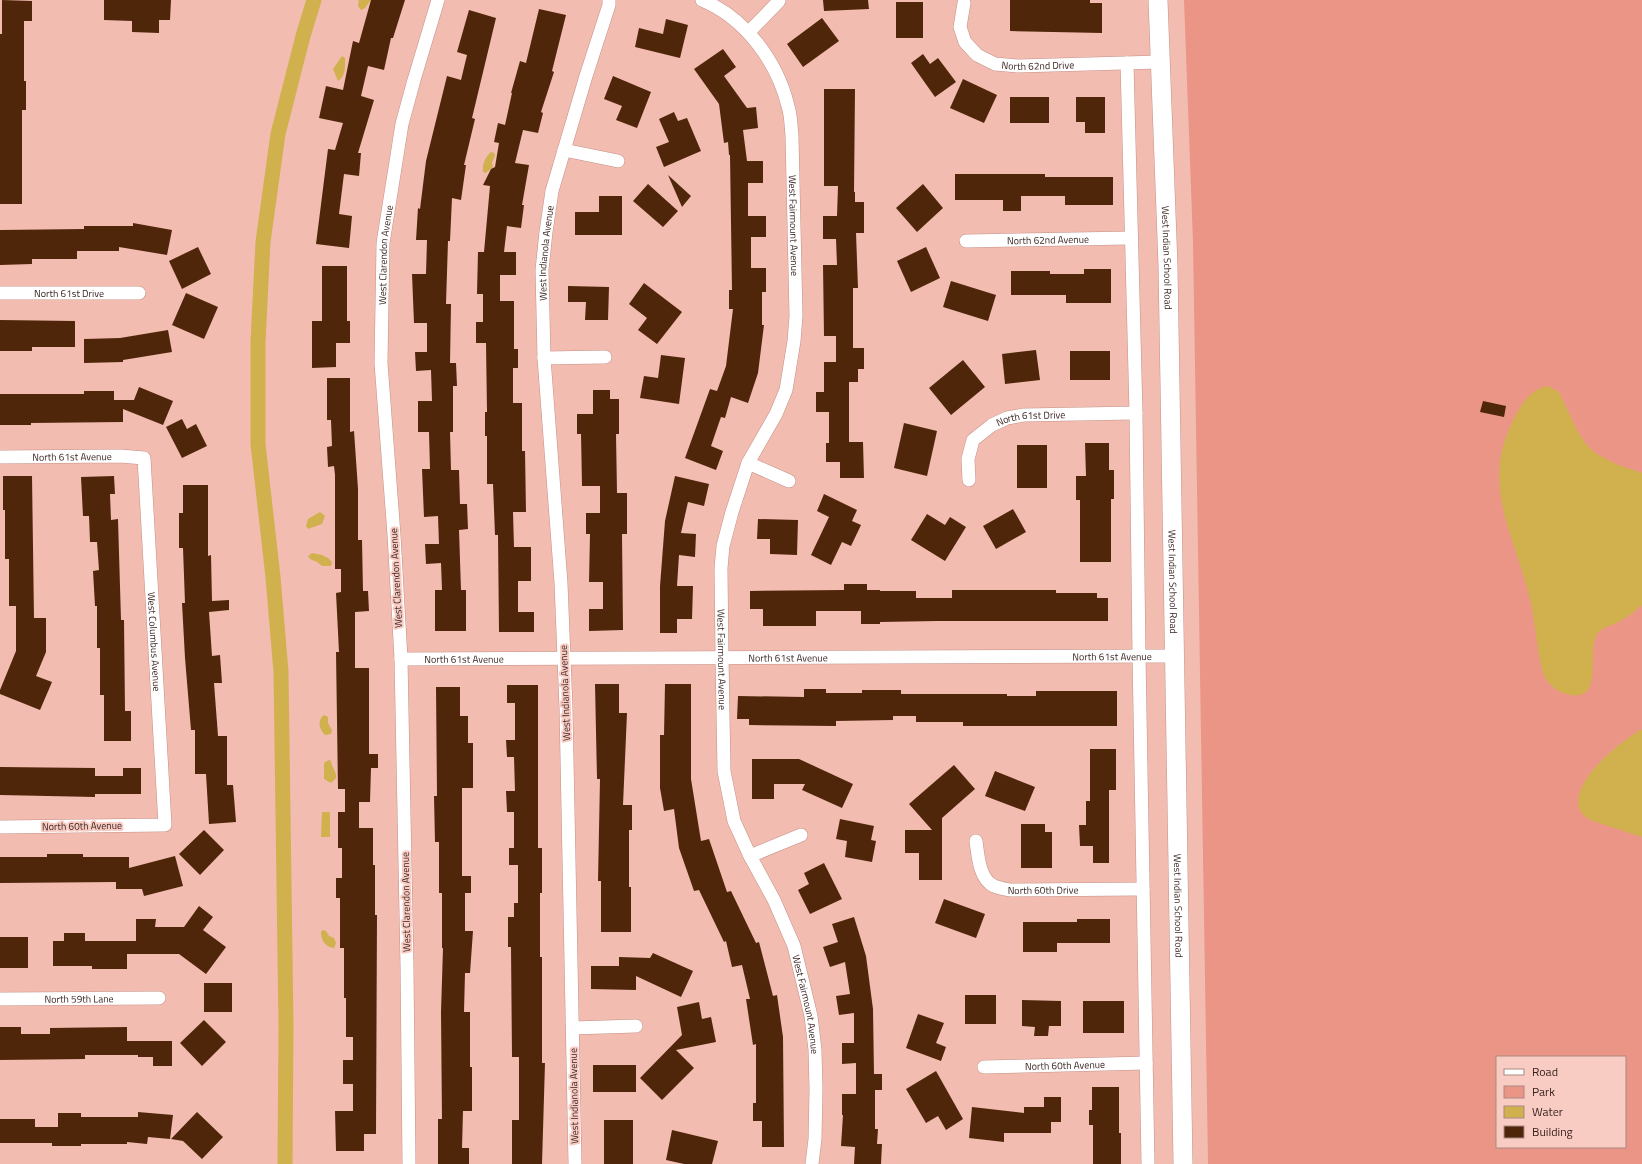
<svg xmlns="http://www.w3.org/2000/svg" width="1642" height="1164" font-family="'Titillium Web',sans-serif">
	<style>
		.green { fill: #eb9586; fill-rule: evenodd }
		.water { fill: #d1b04e }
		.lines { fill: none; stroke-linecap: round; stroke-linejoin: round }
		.canal { stroke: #d1b04e; stroke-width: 15 }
		.building { fill: #50260a }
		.street-casing { stroke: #c49086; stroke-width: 14 }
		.secondary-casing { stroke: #c49086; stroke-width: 20 }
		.street { stroke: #fff; stroke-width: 13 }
		.secondary { stroke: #fff; stroke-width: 19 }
		.labels { text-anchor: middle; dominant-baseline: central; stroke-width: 4; stroke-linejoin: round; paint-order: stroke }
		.street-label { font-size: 10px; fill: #341f1c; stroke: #f9ccc3 }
	</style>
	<rect width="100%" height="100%" fill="#f3bcb1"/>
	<path class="green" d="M1184,0H1642V1164H1208L1193,242ZM1497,1057H1625V1147H1497Z"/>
	<g class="water">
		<path d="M359,0H371L365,8L361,10L358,6Z"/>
		<path d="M342,56L345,58C345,67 346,76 338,81L333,69Z"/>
		<path d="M491,152L494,153L495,155L492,163L493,167L486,173L483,172C482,165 485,157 491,152Z"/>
		<path d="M1548,386L1559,392L1578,432L1585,443L1595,453L1618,465L1642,473V605C1635,611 1628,617 1619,622C1613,625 1602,627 1598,633C1585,650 1606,701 1570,695C1557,692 1550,686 1544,676C1537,652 1536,628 1531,604C1516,534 1477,486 1516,415C1523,401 1532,389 1548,386Z"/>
		<path d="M320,512L325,516L322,524L308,529L306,526L308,519Z"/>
		<path d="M312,553L322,555L328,558L332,562L331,566H322L317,562L310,559L308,556Z"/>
		<path d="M324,715L328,717V723L332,730L331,734L325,735C319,729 317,720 324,715Z"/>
		<path d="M1642,729V837L1590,820C1586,817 1581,814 1579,808C1571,780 1621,741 1642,729Z"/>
		<path d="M329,760L331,761C332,768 337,772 336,778L331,783L324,779V764L325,762Z"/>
		<path d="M322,812H330V837H321Z"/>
		<path d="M323,930L326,931L329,936L334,938L336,943L334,948C325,947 321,940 321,932Z"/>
	</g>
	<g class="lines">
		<path class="canal" d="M285,1164L286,1026L281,672L273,577L258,444V342L263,242L278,134L303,36L314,0"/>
	</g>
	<g class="building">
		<path d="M2,0L32,1V21H24V81H26V110H22V204H0V34H2Z"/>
		<path d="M104,0H171L170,20H159V33L132,32V21L104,20Z"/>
		<path d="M371,0H405L393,38H391L384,70L368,66L361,96L374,100L358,153H361L359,176L344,174L339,214L352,216L349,248L316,244L328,149L335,150L343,123L319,118L326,86L343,90L353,41L359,43Z"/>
		<path d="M823,0H868L869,9L824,11Z"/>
		<path d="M1010,0H1090V3H1102V33L1010,31Z"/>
		<rect x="896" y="2" width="27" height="36"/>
		<path d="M539,9L566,15L552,71L554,72L541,112L543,113L538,133L523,130L515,163L529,165L522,205H524L521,228L507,226L504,252H516V275H500V301H514V349H518V368H513V403H522V451H525L526,512H513L514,547H531V581H518V612H534V632H499L498,535H495L493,484H487V436H485V412H487L486,343H476V322H483V294H477L478,252H484L490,186L483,185L491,169L495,167L499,143L494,142L498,123L505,125L512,93H511L520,61L526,63Z"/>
		<path d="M469,10L496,18L472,118L475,119L464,165H466L461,200L452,198L450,241H448L446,304H451L450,363H456L457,386H453V432H450L451,470H459L460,504H467L468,529L459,530L461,590H466V631H435V590H442L441,563L426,564L425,544H439L438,516L424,517L422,469H430L429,432H418V401H432L431,370L416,371L415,352H427V323H414L412,274H426L427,240H416L418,208L420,209L426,161L447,76L461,80L467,55L457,52Z"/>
		<path d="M822,18L839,41L803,67L787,44Z"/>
		<path d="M666,19L688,25L680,58L635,47L639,28L663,34Z"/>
		<path d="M723,49L736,67L724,76L747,108L756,107L758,128L743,130L747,161H763V183H748V216H766V237H751V268H766V292H762V325H764L758,373L748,403L731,397L725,418L721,417L711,446L723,451L716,470L685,458L710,389L717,391L726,366L733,309H729V290H732L730,155H729L728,142L724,143L719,104L694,69Z"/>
		<path d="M923,54L930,64L938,58L956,82L935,97L911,63Z"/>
		<path d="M613,76L651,92L637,128L616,120L622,106L604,99Z"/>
		<path d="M963,79L997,95L984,123L950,108Z"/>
		<path d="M824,89H855L854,192H855V202H864V233H856L858,288H853V348H864V369H858V382H849V442H863L864,478H840V462H826V443H829V412H816V392H824V362H836V336H824L823,265H837L836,239H823V216H837L838,186H824Z"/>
		<rect x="1010" y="97" width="39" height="26"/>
		<path d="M1076,97H1105V133H1085V122H1076Z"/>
		<path d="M674,112L678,121L687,118L701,151L664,167L656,147L669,142L659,119Z"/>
		<path d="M955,174H1045V177H1113V205H1065V196H1021V211H1003V200H955Z"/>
		<path d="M668,175L691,196L682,207Z"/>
		<path d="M648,184L678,211L663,227L633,201Z"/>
		<path d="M923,184L943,208L917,232L896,208Z"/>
		<path d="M599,196H622V235H575V212H599Z"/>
		<path d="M133,223L172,230L167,255L119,247V251H77V259H32V264L0,265V230L84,229V226H133Z"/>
		<path d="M198,247L211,274L182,289L169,261Z"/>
		<path d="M926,247L940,278L911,292L897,261Z"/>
		<path d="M322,266H347V321H350V343H336V367L312,368V321H322Z"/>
		<path d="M1084,269H1111V303H1066V295H1011V271H1050V274H1084Z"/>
		<path d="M951,281L996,295L988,321L943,307Z"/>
		<path d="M644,283L682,312L657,344L638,330L647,318L629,304Z"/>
		<path d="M568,286L609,287L608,320H585L586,302H568Z"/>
		<path d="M186,293L218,307L204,339L172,325Z"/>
		<path d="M0,320L75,321V347H32V351H0Z"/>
		<path d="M168,330L172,352L123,360V362L84,363V339L120,338Z"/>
		<path d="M1036,350L1040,380L1005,384L1002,354Z"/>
		<rect x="1070" y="351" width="40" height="29"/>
		<path d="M661,355L685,358L679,404L640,398L644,376L658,378Z"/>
		<path d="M963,360L985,387L951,415L929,388Z"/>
		<path d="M327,378H350V432L354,431L358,489V540H362L363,591H368L369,611L355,612V668H369V754H378V768H371L370,802H359V828H373V865H375V915H377L376,1134H364V1151H336L335,1111H353V1084H343V1060H353V1037H346V998H344V948H340V898H336V878H342V848H338V812H345V789H338L336,652H339L336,593L341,592V569H335V475L334,466L328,467L327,447L332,446L331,420H327Z"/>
		<path d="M139,387L173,401L163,425L123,409V422L31,423V425H0V394H84V391H114V400H134Z"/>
		<path d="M593,390H610V399H619V434H616L617,493H627V534H622L623,630L589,631V609H603V582H589L590,534H586V513H600V486H582L581,434H577V414H593Z"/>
		<path d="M1483,401L1506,406L1504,417L1480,412Z"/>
		<path d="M182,419L187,429L196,424L207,446L182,458L166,427Z"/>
		<path d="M904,423L937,431L927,476L894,468Z"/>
		<path d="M1085,443H1109V470H1114V499H1111V562H1080V500H1076V476H1086Z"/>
		<rect x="1017" y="445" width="30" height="43"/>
		<path d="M3,476H32L34,618H46V652L36,676L52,682L40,710L0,694V690L16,651V606H9V559H5V510H3Z"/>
		<path d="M114,476L115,494H110L111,520L118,519L121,620H124L125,711H131V741H104V695H100V648H97V606H95L93,571L99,570L97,542H90L89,516H83L81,477Z"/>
		<path d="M675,476L709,484L704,506L688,502L681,533L696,534L695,557L679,555L677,586H693L692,619H677V633H660V586L665,521Z"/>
		<path d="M183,485H208V556L211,555L212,601L229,600V610L209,612L212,656L220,655L222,683H214L218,736H227V785H233L236,822L209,824L206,774H195V730H191L185,658L182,603H185L183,548H179V513H183Z"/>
		<path d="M824,494L857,510L852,521L861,525L851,546L842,542L831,565L811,555L829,517L817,511Z"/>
		<path d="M1013,509L1026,532L996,549L983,526Z"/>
		<path d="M927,514L945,525L950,517L966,527L945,561L911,540Z"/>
		<path d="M758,519L798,520L797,555L770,554V539H757Z"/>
		<path d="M844,584H867V590H880V591H916V598H952V590H1056V593H1097V598H1108V621H937L880,622V624H861V611H816V626H763V609H750V591L844,590Z"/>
		<path d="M595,684H619V713H627L623,805H632V830H629V887H631V932H601V881H598L600,779H597Z"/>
		<path d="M665,684H691V779L701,841L709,839L727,892L731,891L756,943L759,942L773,996L777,995L783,1037L784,1147H762V1121H753V1103H756V1044L753,1045L746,999H750L742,965L732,967L726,941L724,942L699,890L694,891L679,848L674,809L664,811L660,788V735H664Z"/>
		<path d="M507,685H538V848H542V893H540V957H542V1063H545L542,1164H512V1120H519V1057H512L511,947H508V917H514V903H518V865H509V848H514V812H507L506,791H515L514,757H507L506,740H515V703H507Z"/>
		<path d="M436,687H460V716H468V743H473V788H462V876H471V893H465V931H473L470,973H465L464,1012H470V1067H472V1111H463L462,1148H469V1164H438V1119H442L441,1012L443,948H442V893H439V842H435L434,796H437Z"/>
		<path d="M804,689H826V693H862V690H901V694H1007V696H1036V691H1117V726H963V722H916V716H893V720L836,721V726L749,725V719H737L738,696L804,697Z"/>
		<path d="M1090,749H1116V790H1109V863H1093V846H1080L1079,825H1086V801H1090Z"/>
		<path d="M752,759H799L853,784L842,808L802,790L805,784H774V799H752Z"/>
		<path d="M954,765L975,789L942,818V880H919V853H905V830H932L909,804Z"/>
		<path d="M0,767L95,768V776H123V768H141V794H95V797L0,795Z"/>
		<path d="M995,771L1035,787L1025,811L985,796Z"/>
		<path d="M840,819L874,826L871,840L876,841L872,862L845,857L847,841L836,839Z"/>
		<path d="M1021,824H1045V832H1052V868H1021Z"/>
		<path d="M204,830L224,850L200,875L179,854Z"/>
		<path d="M47,854H83V857H129V868L175,856L183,886L144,896L142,889H116V882L0,883V857H47Z"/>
		<path d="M824,863L842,899L810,914L798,890L809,884L804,873Z"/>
		<path d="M944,899L985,914L976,938L935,923Z"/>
		<path d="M199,906L213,917L203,930L226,947L206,974L179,954H127V969H92V966H53V941H64V933H85V941H136V919H156L155,927H184Z"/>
		<path d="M854,917L866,956L873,1009L874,1074H882V1090H875V1129H878L877,1144H882L881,1164H854L855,1147L841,1146L843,1115H842V1094H856V1063L842,1064V1043H854V1013L839,1015L836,996L850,994L845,962L830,967L823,947L838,942L832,924Z"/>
		<path d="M1077,919H1110V943H1057V952H1023V922H1077Z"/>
		<rect x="0" y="937" width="28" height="31"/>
		<path d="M653,953L693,971L681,997L636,976V990L591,989V966H619V957L650,958Z"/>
		<rect x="204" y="983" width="28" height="29"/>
		<rect x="965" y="995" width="31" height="29"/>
		<path d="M1022,1000L1061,1001V1026H1049L1048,1036H1034L1035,1027L1022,1026Z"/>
		<rect x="1083" y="1001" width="41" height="32"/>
		<path d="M699,1002L702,1019L711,1017L716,1042L676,1050L694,1068L662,1100L640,1078L682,1035L677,1007Z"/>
		<path d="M918,1014L944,1023L936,1043L946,1047L941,1061L906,1048Z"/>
		<path d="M204,1020L226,1042L202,1066L180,1043Z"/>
		<path d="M0,1027H21V1034H50V1028L127,1027V1041H172V1066H153V1057H138V1055H85V1059L0,1060Z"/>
		<rect x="593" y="1065" width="43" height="27"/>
		<path d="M936,1071L963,1119L946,1130L938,1116L926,1123L906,1089Z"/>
		<path d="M1092,1087H1119V1133H1121V1164H1093V1125H1089V1110H1092Z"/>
		<path d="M1044,1097H1061V1122H1051V1133H1004V1142L969,1138L972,1107L1024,1113V1107H1044Z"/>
		<path d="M138,1112L173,1115L170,1139L148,1137L147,1144L127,1142V1144H81V1146H52V1143H0V1119H35V1127H58V1113H81V1117H138Z"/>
		<path d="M197,1112L223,1137L202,1159L183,1141L171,1139Z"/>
		<rect x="604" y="1120" width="29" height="44"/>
		<path d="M672,1130L718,1141L712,1164H684L666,1160Z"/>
	</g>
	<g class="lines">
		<g class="street-casing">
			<g id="street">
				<path id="s1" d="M702,0C745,18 777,61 788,106C791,115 791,126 792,136L796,316L794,341L786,390L776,414L748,463L732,512L723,546L721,568L722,657L724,771L734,821L750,856L774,900L794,946L811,1016L815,1050L816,1089L815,1139L812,1164"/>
				<path id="s2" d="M964,3L960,27L965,42L977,55L995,64L1018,66L1159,62"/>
				<path d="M749,32L779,1"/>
				<path d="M1127,63L1136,413L1139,656L1148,1164"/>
				<path d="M564,150L618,161"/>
				<path id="s3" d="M966,241L1130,238"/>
				<path id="s4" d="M0,293H139"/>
				<path d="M544,358L605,357"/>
				<path id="s5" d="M0,457L120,456L144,458L165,825L0,827"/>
				<path d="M748,463L789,481"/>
				<path id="s6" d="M969,480L968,459L973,440L992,425L1007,418L1024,415L1136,413"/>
				<path id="s7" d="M401,659L1175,656"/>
				<path id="s8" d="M976,841C978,855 979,879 994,886C999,888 1005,889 1010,890L1143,889"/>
				<path d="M750,856L801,835"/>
				<path id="s9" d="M0,999L159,998"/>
				<path d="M573,1028L636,1026"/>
				<path id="s10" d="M984,1067L1146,1063"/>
				<path id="s11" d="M409,1164L407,966L401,659L394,535L381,363L383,243L402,124L414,80L438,0"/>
				<path id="s12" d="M575,1164L566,708L561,583L544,358L542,270L546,232L552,191L586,76L609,5V0"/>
			</g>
		</g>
		<g class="secondary-casing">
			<g id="secondary">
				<path id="s13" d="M1158,0L1168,266L1183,1164"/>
			</g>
		</g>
		<use href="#street" class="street"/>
		<use href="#secondary" class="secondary"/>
	</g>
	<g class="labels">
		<g class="street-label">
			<text stroke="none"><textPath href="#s2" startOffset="121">North 62nd Drive</textPath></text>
			<text stroke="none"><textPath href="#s1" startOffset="261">West Fairmount Avenue</textPath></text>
			<text stroke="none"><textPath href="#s3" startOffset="82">North 62nd Avenue</textPath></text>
			<text stroke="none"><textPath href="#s12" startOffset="912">West Indianola Avenue</textPath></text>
			<text stroke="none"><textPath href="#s11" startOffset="910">West Clarendon Avenue</textPath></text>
			<text stroke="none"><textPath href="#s13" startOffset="258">West Indian School Road</textPath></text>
			<text stroke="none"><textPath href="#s4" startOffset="69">North 61st Drive</textPath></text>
			<text stroke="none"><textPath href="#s6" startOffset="105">North 61st Drive</textPath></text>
			<text stroke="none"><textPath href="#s5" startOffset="72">North 61st Avenue</textPath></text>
			<text transform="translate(396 578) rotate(-93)">West Clarendon Avenue</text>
			<text stroke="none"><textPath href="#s13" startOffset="582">West Indian School Road</textPath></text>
			<text stroke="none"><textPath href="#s5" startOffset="328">West Columbus Avenue</textPath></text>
			<text stroke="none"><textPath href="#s7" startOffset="711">North 61st Avenue</textPath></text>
			<text stroke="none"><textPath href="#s7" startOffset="387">North 61st Avenue</textPath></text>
			<text stroke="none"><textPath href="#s7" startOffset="63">North 61st Avenue</textPath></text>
			<text stroke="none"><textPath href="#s1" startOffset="709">West Fairmount Avenue</textPath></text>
			<text transform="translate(565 693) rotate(-92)">West Indianola Avenue</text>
			<text transform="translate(82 826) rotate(-1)">North 60th Avenue</text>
			<text stroke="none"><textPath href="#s8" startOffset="100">North 60th Drive</textPath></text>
			<text transform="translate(406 902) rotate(-91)">West Clarendon Avenue</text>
			<text stroke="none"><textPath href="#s13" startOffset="906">West Indian School Road</textPath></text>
			<text stroke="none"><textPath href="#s9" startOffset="79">North 59th Lane</textPath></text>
			<text stroke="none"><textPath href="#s1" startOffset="1070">West Fairmount Avenue</textPath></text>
			<text stroke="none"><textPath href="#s10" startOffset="81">North 60th Avenue</textPath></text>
			<text transform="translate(574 1096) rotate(-91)">West Indianola Avenue</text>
		</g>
	</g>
	<rect x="1496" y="1056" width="130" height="92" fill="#f9ccc3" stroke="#aa8780"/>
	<rect x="1504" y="1069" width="20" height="6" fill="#ffffff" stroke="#aa8780"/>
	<text x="1532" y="1076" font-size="12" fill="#341f1c">Road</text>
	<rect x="1504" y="1086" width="20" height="12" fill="#eb9586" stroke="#aa8780"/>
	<text x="1532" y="1096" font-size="12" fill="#341f1c">Park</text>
	<rect x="1504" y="1106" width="20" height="12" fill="#d1b04e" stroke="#aa8780"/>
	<text x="1532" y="1116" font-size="12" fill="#341f1c">Water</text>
	<rect x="1504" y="1126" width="20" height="12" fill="#50260a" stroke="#aa8780"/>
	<text x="1532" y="1136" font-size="12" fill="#341f1c">Building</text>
</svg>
